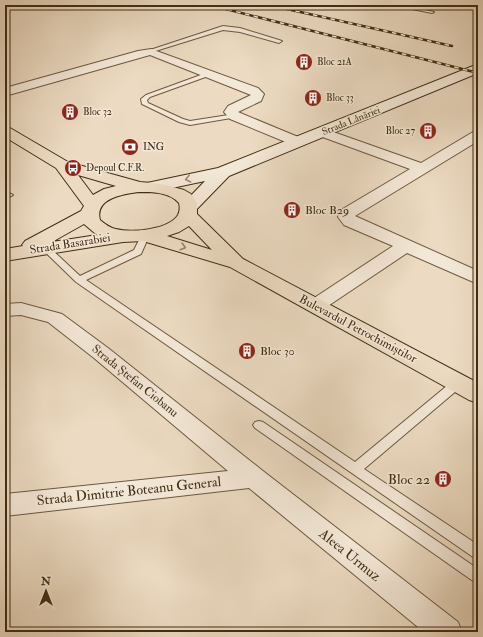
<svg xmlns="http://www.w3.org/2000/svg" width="483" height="637" font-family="'IM FELL Double Pica',serif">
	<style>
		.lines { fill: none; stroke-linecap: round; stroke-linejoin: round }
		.lane-casing { stroke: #6c5940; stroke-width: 2 }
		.street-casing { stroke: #6c5940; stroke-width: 2 }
		.secondary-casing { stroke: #412e14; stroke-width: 2 }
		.primary-casing { stroke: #412e14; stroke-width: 2 }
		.lane { fill: #f3e8d7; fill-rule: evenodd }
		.street { fill: #f3e8d7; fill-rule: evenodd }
		.secondary { fill: #f3e8d7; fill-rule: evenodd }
		.primary { fill: #ecdbc2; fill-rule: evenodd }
		.rail-casing { stroke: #412e14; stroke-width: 2.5 }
		.rail { stroke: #f3e8d7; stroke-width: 1.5; stroke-dasharray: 4.5; stroke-linecap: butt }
		.oneway { stroke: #9a8b76 }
		.oneway2 { stroke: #96846b }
		.labels { text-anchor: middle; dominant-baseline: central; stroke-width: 3; stroke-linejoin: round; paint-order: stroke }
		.far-poi-label { font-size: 10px; fill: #412e14; stroke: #f3e8d7; text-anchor: start }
		.far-street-label { font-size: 10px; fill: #412e14; stroke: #f3e8d7 }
		.poi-label { font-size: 12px; fill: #412e14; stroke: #f3e8d7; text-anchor: start }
		.street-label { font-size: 12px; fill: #412e14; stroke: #f3e8d7 }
		.near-poi-label { font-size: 14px; fill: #412e14; stroke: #f3e8d7; text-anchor: end }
		.near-street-label { font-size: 14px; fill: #412e14; stroke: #f3e8d7 }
	</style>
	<rect width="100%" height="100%" fill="#ecdbc2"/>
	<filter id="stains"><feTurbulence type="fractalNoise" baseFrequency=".005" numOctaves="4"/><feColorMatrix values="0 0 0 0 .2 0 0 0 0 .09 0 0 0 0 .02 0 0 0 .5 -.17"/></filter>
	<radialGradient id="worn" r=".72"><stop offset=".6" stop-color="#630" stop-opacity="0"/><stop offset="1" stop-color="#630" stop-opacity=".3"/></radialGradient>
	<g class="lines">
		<g class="lane-casing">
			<g id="lane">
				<path d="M392,5H402L434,12L432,13Z"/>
				<path d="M223,26L240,28L282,41L279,43L240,32L223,30L149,53L144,52Z"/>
				<path d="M209,72L211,73V75L150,97L147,100L148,103L183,119L190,121L235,114L238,116L237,117L190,125L179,122L142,104L141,99L146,95Z"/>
				<path d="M9,193L13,195L5,199V194Z"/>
				<path d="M145,233L149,236L141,254L86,280L355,462L454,380H462L464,383L462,386L364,469L478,545V559L473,557L76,282L42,249L46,246L49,247L80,276L134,250L141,236Z"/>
				<path d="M259,421L263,422L478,569V583L473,581L255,428L253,425L255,422Z"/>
			</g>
		</g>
		<g class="street-casing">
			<g id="street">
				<path d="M151,49L258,88L264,94L261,101L238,112L303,139L305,142L303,145L298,146L293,145L230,119L224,112L228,106L251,95L150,55L5,96V88L138,51Z"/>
				<path d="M322,128L421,163L473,132L478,131V141L355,216L478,271V284L407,253L322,310L315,312L308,310L305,306L308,302L393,246L344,225L338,217L341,210L410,169L317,135L315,132L317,129Z"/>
				<path d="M21,303L62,314L108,348L263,471L458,622L462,632H424L249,488L5,516V494L228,471L94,358L48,322L21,315L5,316V304Z"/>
			</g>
		</g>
		<g class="secondary-casing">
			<path id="secondary" d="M478,64V73L229,176L195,211L189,212L183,211L180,207L205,181L153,192L147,191L144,187L147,183L218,168Z"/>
		</g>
		<g class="primary-casing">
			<path id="primary" d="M5,126L10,128L68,162L140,182L162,184L184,190L191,194L197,203V214L243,259L478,383V403L469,400L230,267L143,241L123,242L5,261V249L23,246L22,245L25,241L81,211L84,206L56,168L5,137ZM78,175L116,186L104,189L93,195ZM139,192C153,192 169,192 179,203C180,207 180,211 178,215C169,230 131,233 116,229C110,228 105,224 100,220C94,198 124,194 139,192ZM84,224L97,235L52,242ZM189,226L212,250L167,236L179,232Z"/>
		</g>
		<use href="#lane" class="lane"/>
		<use href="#street" class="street"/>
		<use href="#secondary" class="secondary"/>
		<use href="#primary" class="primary"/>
		<g class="rail-casing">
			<g id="rail">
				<path d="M210,5L478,73"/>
				<path d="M269,5L452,46"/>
			</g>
		</g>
		<use href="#rail" class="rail"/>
	</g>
	<defs><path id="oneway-chevron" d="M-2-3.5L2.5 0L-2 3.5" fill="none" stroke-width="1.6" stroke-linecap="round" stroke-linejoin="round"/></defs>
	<use class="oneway" href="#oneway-chevron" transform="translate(188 179) rotate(168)"/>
	<use class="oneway2" href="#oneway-chevron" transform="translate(183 247) rotate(16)"/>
	<defs>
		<g id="building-disc" transform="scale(0.9)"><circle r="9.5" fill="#8f2418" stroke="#f3e8d7"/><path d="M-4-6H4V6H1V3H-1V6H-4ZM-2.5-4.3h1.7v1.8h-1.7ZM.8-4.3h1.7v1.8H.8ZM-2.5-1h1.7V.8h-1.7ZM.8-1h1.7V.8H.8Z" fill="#fff"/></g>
		<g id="bank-disc" transform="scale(0.9)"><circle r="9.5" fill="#8f2418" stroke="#f3e8d7"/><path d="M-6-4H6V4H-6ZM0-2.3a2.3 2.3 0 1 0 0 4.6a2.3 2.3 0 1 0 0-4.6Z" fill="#fff"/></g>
		<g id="bus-disc" transform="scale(0.9)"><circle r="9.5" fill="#8f2418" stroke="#f3e8d7"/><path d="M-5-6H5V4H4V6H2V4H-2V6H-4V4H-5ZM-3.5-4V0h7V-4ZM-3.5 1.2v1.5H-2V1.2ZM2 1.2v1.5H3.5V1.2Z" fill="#fff"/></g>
	</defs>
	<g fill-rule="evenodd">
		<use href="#building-disc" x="304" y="62"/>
		<use href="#building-disc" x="313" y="98"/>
		<use href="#building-disc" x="70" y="112"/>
		<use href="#building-disc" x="428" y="131"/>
		<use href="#bank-disc" x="130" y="147"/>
		<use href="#bus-disc" x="73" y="168"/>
		<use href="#building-disc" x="292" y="210"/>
		<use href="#building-disc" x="247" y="351"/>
		<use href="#building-disc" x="443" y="479"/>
	</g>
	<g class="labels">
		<g class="far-poi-label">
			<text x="317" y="62">Bloc 21A</text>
			<text x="326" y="98">Bloc 33</text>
			<text x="83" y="112">Bloc 32</text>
			<text x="415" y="131" text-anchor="end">Bloc 27</text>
			<text x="143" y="147">ING</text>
			<text x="86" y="168">Depoul C.F.R.</text>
		</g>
		<g class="far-street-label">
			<text transform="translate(351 121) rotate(-22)">Strada Lânăriei</text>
		</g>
		<g class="poi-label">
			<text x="305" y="210">Bloc B29</text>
			<text x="260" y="351">Bloc 30</text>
		</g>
		<g class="street-label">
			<text transform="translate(70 244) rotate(-9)">Strada Basarabiei</text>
			<text transform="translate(358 329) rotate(28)">Bulevardul Petrochimiștilor</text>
			<text transform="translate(135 381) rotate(39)">Strada Ștefan Ciobanu</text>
		</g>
		<g class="near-poi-label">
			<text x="430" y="479">Bloc 22</text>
		</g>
		<g class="near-street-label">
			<text transform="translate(129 491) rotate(-6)">Strada Dimitrie Boteanu General</text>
			<text transform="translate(350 555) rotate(39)">Aleea Urmuz</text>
		</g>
	</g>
	<rect width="483" height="637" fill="none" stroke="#ecdbc2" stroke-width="20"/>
	<rect x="6" y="6" width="471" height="625" fill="none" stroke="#412e14" stroke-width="2"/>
	<rect x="10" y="10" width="463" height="617" fill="none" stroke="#412e14"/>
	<g transform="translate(46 591)" stroke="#f3e8d7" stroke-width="3" paint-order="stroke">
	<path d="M0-3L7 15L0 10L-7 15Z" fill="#412e14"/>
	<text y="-6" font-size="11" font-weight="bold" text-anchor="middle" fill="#412e14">N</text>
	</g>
	<rect width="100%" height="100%" filter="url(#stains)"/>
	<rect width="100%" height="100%" fill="url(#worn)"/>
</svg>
